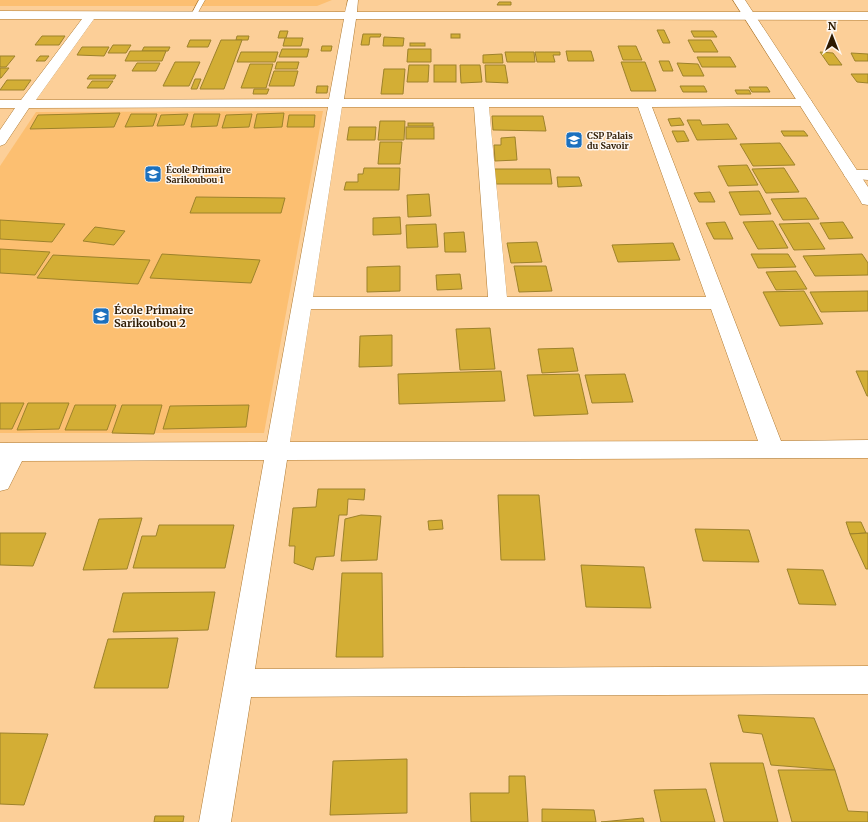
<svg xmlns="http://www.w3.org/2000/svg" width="868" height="822" font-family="Merriweather,serif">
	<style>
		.built { fill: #fcbf71 }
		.building { fill: #d3ae35; stroke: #9d822b }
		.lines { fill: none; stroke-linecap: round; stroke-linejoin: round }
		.service-casing { stroke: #ae7a33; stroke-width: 1 }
		.minor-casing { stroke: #ae7a33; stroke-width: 1 }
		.tertiary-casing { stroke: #ae7a33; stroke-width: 1 }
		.service { fill: #fff; fill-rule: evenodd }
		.minor { fill: #fff; fill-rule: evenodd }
		.tertiary { fill: #fff; fill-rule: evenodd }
		.labels { text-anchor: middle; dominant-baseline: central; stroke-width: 3; stroke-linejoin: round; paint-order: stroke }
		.far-poi-label { font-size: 9px; font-weight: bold; fill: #2d1900; stroke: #fdf7f1; text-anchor: start }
		.poi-label { font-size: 11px; font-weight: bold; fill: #2d1900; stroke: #fdf7f1; text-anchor: start }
	</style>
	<rect width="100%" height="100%" fill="#fccf98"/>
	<g class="built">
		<path d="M0,0H332L317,6H0Z"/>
		<path d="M323,111L264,433H0V166L36,112Z"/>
	</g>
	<g class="building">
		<path d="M499,2H511V5H497Z"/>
		<path d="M657,30H664L670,43H663Z"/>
		<path d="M280,31H288L286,38H278Z"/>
		<path d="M691,31H713L717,37H694Z"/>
		<path d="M363,34H381L380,37H370L369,45H361Z"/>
		<rect x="451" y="34" width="9" height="4"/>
		<path d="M42,36H65L59,45H35Z"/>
		<path d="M237,36H249L248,40H236Z"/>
		<path d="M384,37L404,38L403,46H383Z"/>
		<path d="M285,38H303L301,46H283Z"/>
		<path d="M190,40H211L208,47H187Z"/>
		<path d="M221,40H242L224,89H200Z"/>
		<path d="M688,40H711L718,52H694Z"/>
		<rect x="410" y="43" width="15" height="3"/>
		<path d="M113,45H131L126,53H108Z"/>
		<path d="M322,46H332L331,51H321Z"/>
		<path d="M618,46H636L642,60H623Z"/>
		<path d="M82,47H109L104,56L77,55Z"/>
		<path d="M144,47H170L168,51H142Z"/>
		<path d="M282,49H309L307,57H279Z"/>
		<path d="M408,49H431V62H407Z"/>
		<path d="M130,51H166L162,61H125Z"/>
		<path d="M566,51H591L594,61H568Z"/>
		<path d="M241,52H278L275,62H237Z"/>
		<path d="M505,52H534L535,62H507Z"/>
		<path d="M535,52H560V55H553L555,62H537Z"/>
		<path d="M820,52L833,53L842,65H829Z"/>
		<path d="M851,53L868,54V61H855Z"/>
		<path d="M502,54L503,63H483V55Z"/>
		<path d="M0,56H15L6,67H0Z"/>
		<path d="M40,56H49L45,61H36Z"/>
		<path d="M697,57H730L736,67H702Z"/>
		<path d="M659,61H669L673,71H663Z"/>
		<path d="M175,62H200L189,86H163Z"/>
		<path d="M277,62H299L297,69H275Z"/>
		<path d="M621,62H645L656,91H631Z"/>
		<path d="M137,63H160L156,71H132Z"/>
		<path d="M677,63L698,64L704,76H683Z"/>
		<path d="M250,64H273L266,88H241Z"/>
		<path d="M409,65H429L428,82H407Z"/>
		<rect x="434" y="65" width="22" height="17"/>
		<path d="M460,65H480L482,82L461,83Z"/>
		<path d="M485,65H505L508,83L486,82Z"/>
		<path d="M0,68H9L1,78H0Z"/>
		<path d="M384,69H405L403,94H381Z"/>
		<path d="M274,71H298L294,86H269Z"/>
		<path d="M851,74H868V83L857,82Z"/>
		<path d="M90,75H116L114,79H87Z"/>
		<path d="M195,79H201L197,89H191Z"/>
		<path d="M7,80H31L24,90H0Z"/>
		<path d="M92,81H113L108,88H87Z"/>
		<path d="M317,86H328L327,93H316Z"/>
		<path d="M680,86H704L707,92H683Z"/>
		<path d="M749,87H767L770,92H752Z"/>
		<path d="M254,89H269L267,94H253Z"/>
		<path d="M735,90H749L751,94H737Z"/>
		<path d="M120,113L114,127L30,129L38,115Z"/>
		<path d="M284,113L282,127L254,128L257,114Z"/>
		<path d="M131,114H157L153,126L125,127Z"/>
		<path d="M188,114L184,125L157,126L161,115Z"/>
		<path d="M194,114H220L217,126L191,127Z"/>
		<path d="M252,114L249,127L222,128L226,115Z"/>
		<path d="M289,115H315L314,127H287Z"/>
		<path d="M492,116H543L546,131L493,130Z"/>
		<path d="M680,118L684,125L671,126L668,119Z"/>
		<path d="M687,120H700L702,125L728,124L737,139L697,140Z"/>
		<path d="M380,121H405L404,140H378Z"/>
		<rect x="408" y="123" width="25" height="3"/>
		<path d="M349,127H376L375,140H347Z"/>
		<rect x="406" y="127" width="28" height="12"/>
		<path d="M672,131H684L689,141L677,142Z"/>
		<path d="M781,131H804L808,136H784Z"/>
		<path d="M515,137L517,160L495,161L494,145H501V138Z"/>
		<path d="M380,142H402L400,164H378Z"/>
		<path d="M780,143L795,165L753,166L740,144Z"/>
		<path d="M747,165L758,185L728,186L718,166Z"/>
		<path d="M364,168H400L399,190H344L346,182H358V174H363Z"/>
		<path d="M784,168L799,192L766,193L752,169Z"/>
		<path d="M494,169H550L552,184H496Z"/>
		<path d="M557,177H579L582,186L558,187Z"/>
		<path d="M759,191L771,214L740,215L729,192Z"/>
		<path d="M710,192L715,202H699L694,193Z"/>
		<path d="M429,194L431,216L408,217L407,195Z"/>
		<path d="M196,197L285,198L281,213H190Z"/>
		<path d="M806,198L819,219L783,220L771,199Z"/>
		<path d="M400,217L401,234L373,235V218Z"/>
		<path d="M0,220L65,224L52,242L0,239Z"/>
		<path d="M773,221L788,248L758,249L743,222Z"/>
		<path d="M725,222L733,239H714L706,223Z"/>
		<path d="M843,222L853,238L829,239L820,223Z"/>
		<path d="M809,223L825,249L794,250L779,224Z"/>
		<path d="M436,224L438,247L407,248L406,225Z"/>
		<path d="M95,227L125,231L114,245L83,241Z"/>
		<path d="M464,232L466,252H445L444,233Z"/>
		<path d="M537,242L542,262L511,263L507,243Z"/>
		<path d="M673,243L680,260L618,262L612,245Z"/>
		<path d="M0,249L50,252L35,275L0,273Z"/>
		<path d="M162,254L260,260L251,283L150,278Z"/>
		<path d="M751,254H788L796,267L758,268Z"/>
		<path d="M862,254L868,263V275L815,276L803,256Z"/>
		<path d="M53,255L150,260L138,284L37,278Z"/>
		<path d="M400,266V291L367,292V267Z"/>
		<path d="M514,266H546L552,291L519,292Z"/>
		<path d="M796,271L807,289L776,290L766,272Z"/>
		<path d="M460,274L462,289L437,290L436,275Z"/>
		<path d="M804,291L823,324L780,326L763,292Z"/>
		<path d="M868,291V311L821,312L810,292Z"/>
		<path d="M490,328L495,369L460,370L456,329Z"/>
		<path d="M392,335V366L359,367L360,336Z"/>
		<path d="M573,348L578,371L542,373L538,349Z"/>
		<path d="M501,371L505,401L399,404L398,374Z"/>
		<path d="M856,371H868V396H867Z"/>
		<path d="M579,374L588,414L534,416L527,375Z"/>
		<path d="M625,374L633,402L592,403L585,375Z"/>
		<path d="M0,403H24L12,429H0Z"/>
		<path d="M28,403H69L59,429L17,430Z"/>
		<path d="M75,405H116L107,430H65Z"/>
		<path d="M122,405H162L154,434L112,433Z"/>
		<path d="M249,405L246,427L163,429L170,406Z"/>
		<path d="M318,489H365L364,500L348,499L347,515H339L334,556L316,557L313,570L294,563L295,546H289L293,508L316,507Z"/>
		<path d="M498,495H539L545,560H501Z"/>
		<path d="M361,515L381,516L377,560L341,561L345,519Z"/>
		<path d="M142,518L127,569L83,570L99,519Z"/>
		<path d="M442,520L443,529L429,530L428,521Z"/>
		<path d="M846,522H861L866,533L850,534Z"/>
		<path d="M159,525H234L225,568H133L142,536H156Z"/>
		<path d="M695,529L749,530L759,562L703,561Z"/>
		<path d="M0,533H46L33,566L0,565Z"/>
		<path d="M866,533H868V569H866L850,534Z"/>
		<path d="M581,565L644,567L651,608L586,607Z"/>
		<path d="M787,569L823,570L836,605L799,604Z"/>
		<path d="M342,573H382L383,657H336Z"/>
		<path d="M215,592L208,630L113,632L123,593Z"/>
		<path d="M178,638L168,688H94L108,639Z"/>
		<path d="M738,715L814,718L835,770L771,765L762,734L743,732Z"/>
		<path d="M0,733L48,734L24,805L0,804Z"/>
		<path d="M407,759V813L330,815L333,761Z"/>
		<path d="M710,763H763L778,822H724Z"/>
		<path d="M778,770H835L848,811L868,812V822H792Z"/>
		<path d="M509,776H525L528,822H471L470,793H509Z"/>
		<path d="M706,789L715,822H661L654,790Z"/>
		<path d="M542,809L594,810L596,822H542Z"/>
		<path d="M155,816H184L183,822H154Z"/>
		<path d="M643,818L644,822H601Z"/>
	</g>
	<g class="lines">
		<g class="service-casing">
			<path id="service" d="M199,0H205L196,16H192L191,15Z"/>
		</g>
		<g class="minor-casing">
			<g id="minor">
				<path d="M348,0H358L357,12H868V20L356,19L344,99H810L812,102L810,105L805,106L652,107L781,441L868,440V458L287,460L255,669L868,666V694L251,697L231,822H199L264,460L22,461L8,489L0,491V443L267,442L328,107L29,108L5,144L0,146V130L15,108H0V100H21L82,19H0V11L345,12ZM94,19H344L329,99L36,100ZM342,107H474L488,297H313ZM489,107H638L706,297H507ZM311,309H711L758,441L290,442Z"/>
				<path d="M852,170H868V180L846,178L844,175L846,172Z"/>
			</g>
		</g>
		<g class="tertiary-casing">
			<path id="tertiary" d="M733,0H745L868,187V205L862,204L860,200Z"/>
		</g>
		<use href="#service" class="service"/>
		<use href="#minor" class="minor"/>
		<use href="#tertiary" class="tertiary"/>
	</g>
	<defs>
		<g id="school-square" transform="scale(0.9)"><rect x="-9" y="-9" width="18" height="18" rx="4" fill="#1b70be" stroke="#fdf7f1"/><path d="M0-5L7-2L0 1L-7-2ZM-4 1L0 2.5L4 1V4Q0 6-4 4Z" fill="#fff"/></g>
	</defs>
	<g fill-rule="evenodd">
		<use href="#school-square" x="574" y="140"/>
		<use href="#school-square" x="153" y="174"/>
		<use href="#school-square" x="101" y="316"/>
	</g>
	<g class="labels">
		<g class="far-poi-label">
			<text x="587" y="135">CSP Palais<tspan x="587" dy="10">du Savoir</tspan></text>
			<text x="166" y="169">École Primaire<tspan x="166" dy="10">Sarikoubou 1</tspan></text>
		</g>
		<g class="poi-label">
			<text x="114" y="310">École Primaire<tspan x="114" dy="13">Sarikoubou 2</tspan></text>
		</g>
	</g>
	<g transform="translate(832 36)" stroke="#fdf7f1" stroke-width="3" paint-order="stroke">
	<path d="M0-3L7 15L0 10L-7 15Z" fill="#2d1900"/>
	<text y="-6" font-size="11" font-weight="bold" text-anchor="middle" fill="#2d1900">N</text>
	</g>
</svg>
